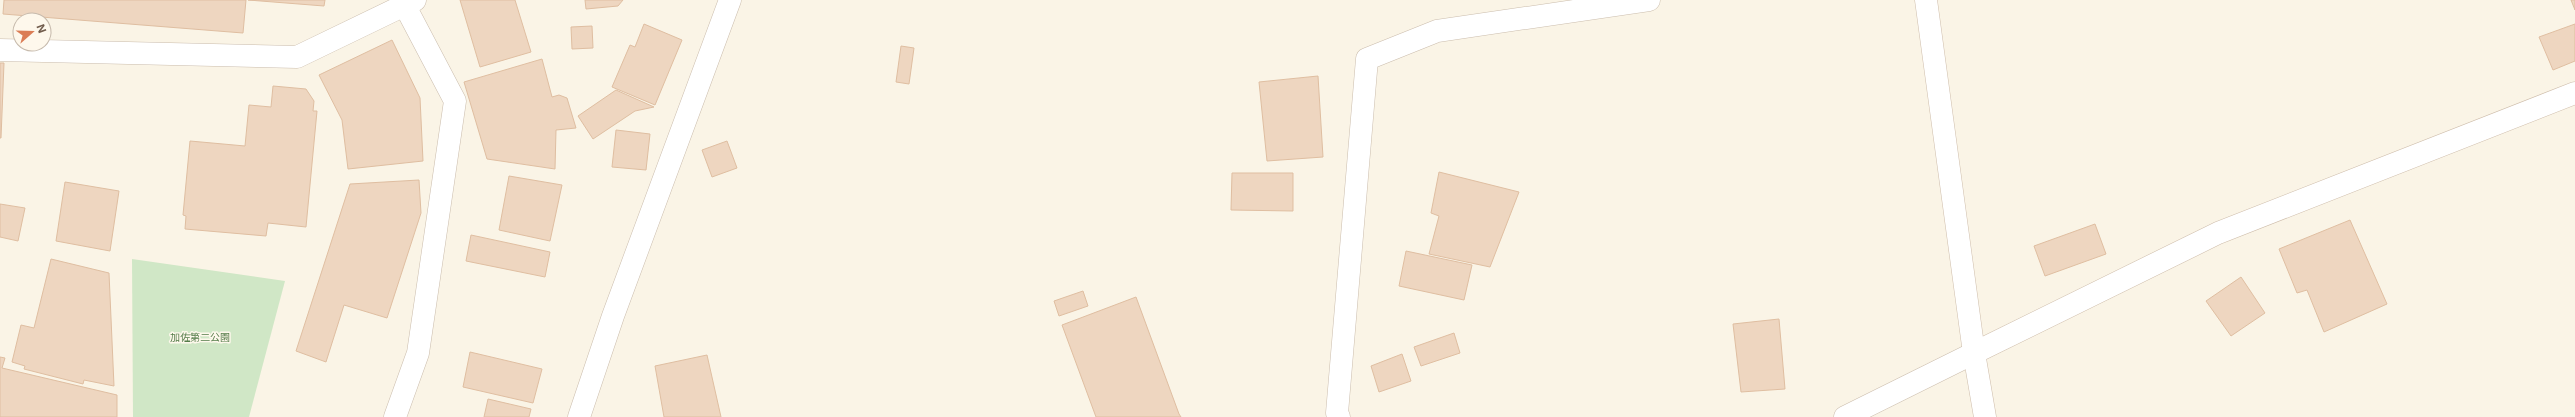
<svg xmlns="http://www.w3.org/2000/svg" width="2575" height="417" font-family="Inter,'Noto Sans JP',sans-serif">
	<style>
		.green { fill: #d0e7c6 }
		.building { fill: #eed6c0; stroke: #dfbea1 }
		.lines { fill: none; stroke-linecap: round; stroke-linejoin: round }
		.street-casing { stroke: #cbbdad; stroke-width: 23 }
		.secondary-casing { stroke: #cebdab; stroke-width: 23 }
		.street { stroke: #fff; stroke-width: 22 }
		.secondary { stroke: #fff; stroke-width: 22 }
		.labels { text-anchor: middle; dominant-baseline: central; stroke-width: 3; stroke-linejoin: round; paint-order: stroke }
		.park-label { font-size: 10px; fill: #547c49; stroke: #fef8ec }
	</style>
	<rect width="100%" height="100%" fill="#faf4e6"/>
	<path class="green" d="M132,259L285,281L249,417H133Z"/>
	<g class="building">
		<path d="M4,0H246L243,33L3,14Z"/>
		<path d="M248,0H325L324,6Z"/>
		<path d="M460,0H515L531,52L480,67Z"/>
		<path d="M585,0H623L618,6L586,9Z"/>
		<path d="M2571,0H2575V10Z"/>
		<path d="M644,24L682,40L655,105L612,87L630,45L635,47Z"/>
		<path d="M2575,24V61L2553,70L2539,37Z"/>
		<path d="M592,26L593,48L572,49L571,27Z"/>
		<path d="M392,40L420,98L423,161L348,169L342,120L319,75Z"/>
		<path d="M901,46L914,48L909,84L896,82Z"/>
		<path d="M542,59L552,97L559,95L567,98L576,128L556,130L555,169L487,159L464,82Z"/>
		<path d="M0,63H4L1,138H0Z"/>
		<path d="M1318,76L1323,157L1267,161L1259,82Z"/>
		<path d="M273,86L306,89L314,101L313,111H317L306,227L268,223L266,236L185,229L186,216L183,215L190,141L245,146L249,105L271,107Z"/>
		<path d="M616,90L654,107L635,111L593,139L578,116Z"/>
		<path d="M616,130L650,134L646,170L612,167Z"/>
		<path d="M727,141L737,168L712,177L702,150Z"/>
		<path d="M1439,172L1519,192L1490,267L1429,254L1439,216L1431,213Z"/>
		<path d="M1232,173H1293V211L1231,210Z"/>
		<path d="M509,176L562,185L550,241L499,230Z"/>
		<path d="M419,180L421,213L387,318L344,305L326,362L296,351L350,184Z"/>
		<path d="M65,182L119,191L110,251L56,241Z"/>
		<path d="M0,204L25,208L18,241L0,237Z"/>
		<path d="M2350,220L2387,304L2324,332L2307,290L2297,293L2279,249Z"/>
		<path d="M2095,224L2106,254L2045,276L2034,246Z"/>
		<path d="M471,235L550,252L545,277L466,261Z"/>
		<path d="M1406,251L1472,265L1464,300L1399,286Z"/>
		<path d="M51,259L109,273L114,386L84,380L83,384L24,369L25,366L12,362L21,325L34,328Z"/>
		<path d="M2241,277L2265,313L2231,336L2206,301Z"/>
		<path d="M1083,291L1088,306L1059,316L1054,301Z"/>
		<path d="M1136,297L1179,414L1181,417H1096L1062,325Z"/>
		<path d="M1779,319L1785,389L1741,392L1733,324Z"/>
		<path d="M1454,333L1460,353L1421,366L1414,347Z"/>
		<path d="M470,352L542,369L533,403L463,387Z"/>
		<path d="M1402,354L1411,381L1379,392L1371,366Z"/>
		<path d="M707,355L721,417H664L655,366Z"/>
		<path d="M0,357L5,358L2,368L117,395V417H0Z"/>
		<path d="M488,399L531,409L529,417H484Z"/>
	</g>
	<g class="lines">
		<g class="street-casing">
			<g id="street">
				<path d="M0,50L297,57L415,0"/>
				<path d="M395,417L418,353L455,101L405,6"/>
				<path d="M579,417L613,316L730,0"/>
				<path d="M1339,417L1337,413L1367,59L1437,31L1649,0"/>
				<path d="M1845,417L1974,353"/>
			</g>
		</g>
		<g class="secondary-casing">
			<g id="secondary">
				<path d="M1926,0L1974,353L1985,417"/>
				<path d="M1974,353L2218,233L2575,93"/>
			</g>
		</g>
		<use href="#street" class="street"/>
		<use href="#secondary" class="secondary"/>
	</g>
	<g class="labels">
		<g class="park-label">
			<text x="200" y="337">加佐第二公園</text>
		</g>
	</g>
	<g transform="translate(32 32) rotate(70)"><circle r="19" fill="#fef8ec" stroke="#c6baac"/>
	<path d="M0-3L7 15L0 10L-7 15Z" fill="#db7d55"/>
	<text y="-6" font-size="11" font-weight="bold" text-anchor="middle" fill="#725d4d">N</text>
	</g>
</svg>
